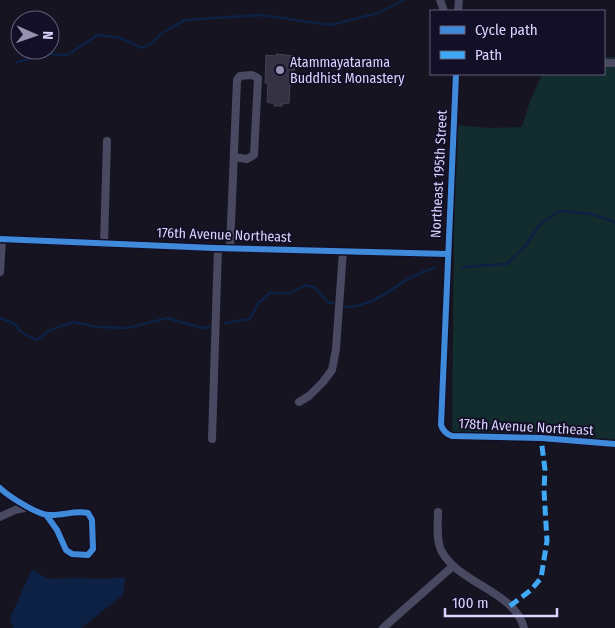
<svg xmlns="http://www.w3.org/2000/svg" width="615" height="628" font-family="'Fira Sans Condensed',sans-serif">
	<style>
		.green { fill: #132c2d }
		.water { fill: #0d2144 }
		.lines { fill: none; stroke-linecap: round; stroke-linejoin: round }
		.stream { stroke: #0d2144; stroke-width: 2.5 }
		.building { fill: #343243; stroke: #433f54 }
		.minor { stroke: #4a4962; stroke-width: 8 }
		.quiet { stroke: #3fa9f5; stroke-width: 5; stroke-dasharray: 10 5; stroke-linecap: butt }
		.cycleway-casing { stroke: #130f26; stroke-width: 9 }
		.cycleway { stroke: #408adc; stroke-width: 6 }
		.poi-dot { fill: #9591b1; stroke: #130f26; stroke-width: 2 }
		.labels { text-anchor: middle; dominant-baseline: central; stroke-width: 4; stroke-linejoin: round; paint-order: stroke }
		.poi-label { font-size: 14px; fill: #d9d4ff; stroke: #130f26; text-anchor: start }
		.street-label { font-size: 14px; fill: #d9d4ff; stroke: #130f26 }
	</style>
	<rect width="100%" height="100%" fill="#161421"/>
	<path class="green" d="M604,57H615V444L452,436L455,125L489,128L522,127L529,104L542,74H604Z"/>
	<path class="water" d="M32,569L48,579L73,578L106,579L125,577L123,595L81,628H13L10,618Z"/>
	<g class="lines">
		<g class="stream">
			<path d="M17,62L47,54L67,55L98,35L120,38L142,48L154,42L162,33L185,20L261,15L330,25L378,13L404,0"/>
			<path d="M462,267L507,264L525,247L540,224L560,211L592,214L615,222"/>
			<path d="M345,307C383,306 399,276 435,268"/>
			<path d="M0,318L13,323L21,332L36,340L50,330L73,322L97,327L127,328L167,318L202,328L209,327"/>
			<path d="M225,323L250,319L258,303L270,293H290L306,285L315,288L328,302L333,303"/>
		</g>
	</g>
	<path class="building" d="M276,54L295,56L294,84H290L289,103L282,104V106H274V104L267,102L268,83H265L266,55L276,56Z"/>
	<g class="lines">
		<g class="minor">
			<path d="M440,0L444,11"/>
			<path d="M458,11L459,0"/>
			<path d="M604,63H615"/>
			<path d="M456,74L441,425C443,431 446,434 452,436L541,438L615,444"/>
			<path d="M0,239L214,248L448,254"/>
			<path d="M104,244L107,141"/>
			<path d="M230,248L237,80L240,76L252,75L258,78L254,155L247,159L234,157"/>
			<path d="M0,272L2,239"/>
			<path d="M299,402L309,396L323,382L332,370L336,349L343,251"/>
			<path d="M212,439L218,248"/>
			<path d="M0,488C8,496 38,515 49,515C62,516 75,510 88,513L92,520L93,549L88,555L72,554L66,550L57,530L47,516"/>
			<path d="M438,512C438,523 436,539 441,550C457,583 515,591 524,628"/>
			<path d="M0,517L15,510L29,507"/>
			<path d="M383,628L453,566"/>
		</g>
		<path class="quiet" d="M510,606L531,590L541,578L547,541L544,490L545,470L541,438"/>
		<g class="cycleway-casing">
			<g id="cycleway">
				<path d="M456,74L441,425C443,431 446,434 452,436L541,438L615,444"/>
				<path d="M0,239L214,248L448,254"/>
				<path d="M0,488C8,496 38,515 49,515C62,516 75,510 88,513L92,520L93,549L88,555L72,554L66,550L57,530L47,516"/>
			</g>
		</g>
		<use href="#cycleway" class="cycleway"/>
	</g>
	<circle class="poi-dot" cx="280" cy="70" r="5"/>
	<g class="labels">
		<g class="poi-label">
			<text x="290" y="62">Atammayatarama<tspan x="290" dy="16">Buddhist Monastery</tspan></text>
		</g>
		<g class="street-label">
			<text transform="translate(439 174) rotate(-87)">Northeast 195th Street</text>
			<text transform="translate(224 235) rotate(2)">176th Avenue Northeast</text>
			<text transform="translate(526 427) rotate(3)">178th Avenue Northeast</text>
		</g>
	</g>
	<rect x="430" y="10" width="175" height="65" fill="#130f26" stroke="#625e7d"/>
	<rect x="440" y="26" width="25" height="8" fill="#408adc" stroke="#625e7d"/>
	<text x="475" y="35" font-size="15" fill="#d9d4ff">Cycle path</text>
	<rect x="440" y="51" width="25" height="8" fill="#3fa9f5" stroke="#625e7d"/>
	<text x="475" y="60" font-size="15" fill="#d9d4ff">Path</text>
	<g transform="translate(35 35) rotate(92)"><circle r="24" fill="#130f26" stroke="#625e7d"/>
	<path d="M0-4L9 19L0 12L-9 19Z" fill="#9591b1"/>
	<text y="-8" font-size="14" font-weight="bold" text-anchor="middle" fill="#d9d4ff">N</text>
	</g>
	<path d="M445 608v8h112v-8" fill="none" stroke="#d9d4ff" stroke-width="2.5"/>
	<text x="452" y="608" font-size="15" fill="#d9d4ff" stroke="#130f26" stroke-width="4" paint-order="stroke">100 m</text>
</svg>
